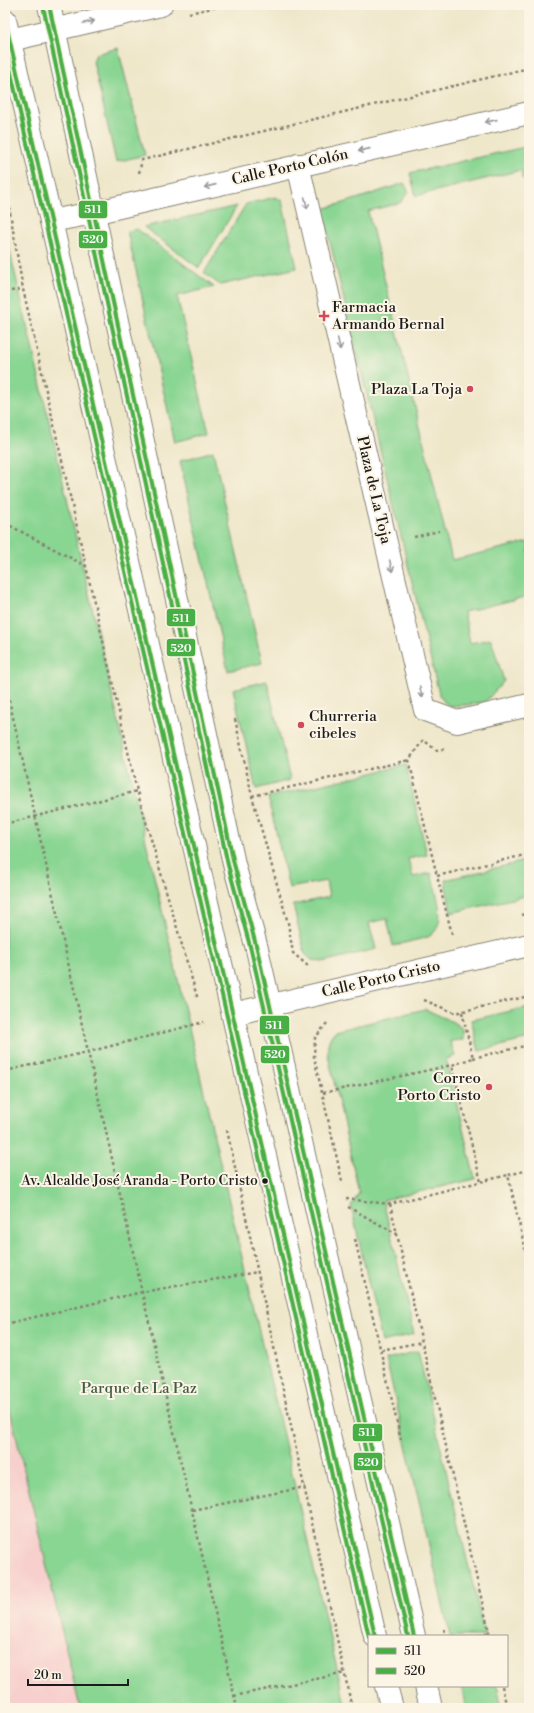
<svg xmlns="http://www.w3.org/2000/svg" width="534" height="1713" font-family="'Libre Bodoni',serif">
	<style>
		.built { fill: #f7d0cd }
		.green { fill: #89d592; stroke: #527857 }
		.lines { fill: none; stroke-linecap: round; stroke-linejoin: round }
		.street-casing { stroke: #868273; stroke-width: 24 }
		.path { stroke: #868273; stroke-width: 2.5; stroke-dasharray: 3 3; stroke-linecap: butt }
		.street { stroke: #fff; stroke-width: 22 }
		.bus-1-casing { stroke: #fcf5e5; stroke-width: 7 }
		.bus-2-casing { stroke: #fcf5e5; stroke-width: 7 }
		.bus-1 { stroke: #48af45; stroke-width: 4 }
		.bus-2 { stroke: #48af45; stroke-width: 4 }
		.oneway { stroke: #999 }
		.poi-dot { fill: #d1495b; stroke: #fcf5e5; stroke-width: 1.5 }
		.bus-dot { fill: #1c1c1c; stroke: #fcf5e5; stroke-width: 1.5 }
		.labels { text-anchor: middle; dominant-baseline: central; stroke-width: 4; stroke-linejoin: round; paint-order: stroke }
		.bus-label { font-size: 14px; fill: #1c1c1c; stroke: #fcf5e5; text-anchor: end }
		.street-label { font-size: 15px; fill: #1c1c1c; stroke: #fcf5e5 }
		.poi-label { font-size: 15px; fill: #1c1c1c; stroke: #fcf5e5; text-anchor: start }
		.park-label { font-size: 15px; fill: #425d45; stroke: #fcf5e5 }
		.line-badge { stroke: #fcf5e5; stroke-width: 1.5 }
		.badge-label { font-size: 11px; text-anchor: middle; font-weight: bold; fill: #fff }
	</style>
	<rect width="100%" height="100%" fill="#fcf5e5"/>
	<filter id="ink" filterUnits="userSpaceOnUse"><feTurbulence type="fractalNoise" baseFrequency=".025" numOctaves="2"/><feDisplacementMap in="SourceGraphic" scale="8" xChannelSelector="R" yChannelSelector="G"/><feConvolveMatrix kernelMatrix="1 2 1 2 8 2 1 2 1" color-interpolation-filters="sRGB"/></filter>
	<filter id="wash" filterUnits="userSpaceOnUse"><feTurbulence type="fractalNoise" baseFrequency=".012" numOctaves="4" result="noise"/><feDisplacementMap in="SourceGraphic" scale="16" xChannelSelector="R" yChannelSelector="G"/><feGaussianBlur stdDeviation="0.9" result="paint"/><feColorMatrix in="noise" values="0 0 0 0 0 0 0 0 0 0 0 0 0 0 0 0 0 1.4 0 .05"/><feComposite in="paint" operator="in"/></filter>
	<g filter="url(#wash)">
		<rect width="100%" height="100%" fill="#efe7ca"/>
		<path class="built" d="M5,1389L80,1708H5Z"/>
		<g class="green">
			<path d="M118,48L145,155L116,162L93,61L96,54Z"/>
			<path d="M529,146V177L522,179L521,170L416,196L410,173Z"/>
			<path d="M404,183L409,192L400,203L368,211L452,560L528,542L529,545V596L464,612L470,643L491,639L504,681L485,702L466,705L450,706L444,702L439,694L322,209C350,202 377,192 404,183Z"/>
			<path d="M276,197L282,201L297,268L220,285L204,273L246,204Z"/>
			<path d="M237,206L199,268L144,227Z"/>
			<path d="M137,229L214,287L177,296L209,433L175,442L127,231Z"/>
			<path d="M5,230L346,1708H80L5,1389Z"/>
			<path d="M213,451L262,663L228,671L180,461Z"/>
			<path d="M267,681L290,780L256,789L233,689Z"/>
			<path d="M406,765L427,855L408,859L413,877L431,873C435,892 450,925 428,937L393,946L387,919L369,923L376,949L322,962L312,960L305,954L293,905L329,897L326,881L289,888L268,797Z"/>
			<path d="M529,860V895L451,913L445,880Z"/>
			<path d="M529,1007V1039L479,1051L471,1020Z"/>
			<path d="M425,1009L453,1022L463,1029V1040L450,1041L455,1056L446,1059L475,1179L383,1200L414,1334L382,1342L351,1206L359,1193L328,1055C327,1045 328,1039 335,1031Z"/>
			<path d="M418,1351L485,1636H450L386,1359Z"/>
			<path d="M461,1686H497L502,1708H466Z"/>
		</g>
	</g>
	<g filter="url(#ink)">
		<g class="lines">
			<g class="street-casing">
				<g id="street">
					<path d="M49,5L234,864L257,949L414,1636"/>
					<path d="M5,20L375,1636"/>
					<path d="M10,40L161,5"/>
					<path d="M298,165L425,710L457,722L529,705"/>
					<path d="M51,221L93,213L529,113"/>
					<path d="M233,1014L529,945"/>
					<path d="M386,1686L392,1708"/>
					<path d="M426,1686L431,1708"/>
				</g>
			</g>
			<g class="path">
				<path d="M189,13L226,5"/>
				<path d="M139,173L142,160L529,68"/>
				<path d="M5,178L11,177"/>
				<path d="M5,183L23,289L137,791L198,1000"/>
				<path d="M5,292L23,289"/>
				<path d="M5,523L86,566"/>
				<path d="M414,537L439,531"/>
				<path d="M5,682L142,1292L237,1708"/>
				<path d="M235,719L252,796L288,923L293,953L308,966"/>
				<path d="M423,740L409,760L437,876"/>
				<path d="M426,742L436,750L444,749"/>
				<path d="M252,796L409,760"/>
				<path d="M5,824L137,791"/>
				<path d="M522,915L529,913"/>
				<path d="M452,934L437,876L529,854"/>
				<path d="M424,1000L455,1013L529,996"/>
				<path d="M462,1012L473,1058L452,1065L481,1182"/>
				<path d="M327,1023L315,1038L314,1057L342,1181"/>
				<path d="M473,1058L529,1045"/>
				<path d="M5,1071L88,1052L204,1022"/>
				<path d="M323,1093L452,1065"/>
				<path d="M227,1130L352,1708"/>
				<path d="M529,1170L508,1175L529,1266"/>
				<path d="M346,1199L390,1204L508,1175"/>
				<path d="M390,1204L490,1636"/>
				<path d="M348,1207L397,1234"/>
				<path d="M355,1239L401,1440"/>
				<path d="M5,1324L142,1292L258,1272"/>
				<path d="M381,1350L422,1342"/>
				<path d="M192,1510L305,1487"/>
				<path d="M444,1629L446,1636"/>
				<path d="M479,1636L489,1633"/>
				<path d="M502,1686L507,1708"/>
				<path d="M234,1696L345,1673"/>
			</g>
			<use href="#street" class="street"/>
			<g class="bus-1-casing">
				<g id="bus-1">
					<path d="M49,5L234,864L257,949L414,1636"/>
					<path d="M5,20L375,1636"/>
				</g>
			</g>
			<g class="bus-2-casing">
				<g id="bus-2">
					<path d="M43,6L228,865L251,950L408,1636"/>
					<path d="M5,47L369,1637"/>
				</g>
			</g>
			<use href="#bus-1" class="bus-1"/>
			<use href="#bus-2" class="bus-2"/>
		</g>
		<defs><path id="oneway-shaft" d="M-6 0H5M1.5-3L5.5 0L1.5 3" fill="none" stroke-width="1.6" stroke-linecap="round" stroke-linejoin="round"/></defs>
		<g class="oneway">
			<use href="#oneway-shaft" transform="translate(89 22) rotate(-13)"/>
			<use href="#oneway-shaft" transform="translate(491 121) rotate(167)"/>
			<use href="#oneway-shaft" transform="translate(364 150) rotate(167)"/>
			<use href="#oneway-shaft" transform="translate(210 186) rotate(167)"/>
			<use href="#oneway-shaft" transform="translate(306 203) rotate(77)"/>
			<use href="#oneway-shaft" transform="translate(339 344) rotate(77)"/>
			<use href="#oneway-shaft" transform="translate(391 566) rotate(77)"/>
			<use href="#oneway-shaft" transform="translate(421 692) rotate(77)"/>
		</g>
	</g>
	<g class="poi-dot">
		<path d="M322 310h4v4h4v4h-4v4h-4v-4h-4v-4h4z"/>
		<circle cx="470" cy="389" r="4"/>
		<circle cx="301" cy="725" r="4"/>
		<circle cx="489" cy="1087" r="4"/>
	</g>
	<circle class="bus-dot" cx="265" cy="1181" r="3.5"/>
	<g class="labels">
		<g class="bus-label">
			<text x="258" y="1181">Av. Alcalde José Aranda - Porto Cristo</text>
		</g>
		<g class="street-label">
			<text transform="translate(290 167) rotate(-13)">Calle Porto Colón</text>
			<text transform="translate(374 490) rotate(77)">Plaza de La Toja</text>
			<text transform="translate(381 979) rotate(-13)">Calle Porto Cristo</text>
		</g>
		<g class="poi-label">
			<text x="332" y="307">Farmacia<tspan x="332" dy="17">Armando Bernal</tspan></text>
			<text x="462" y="389" text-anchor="end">Plaza La Toja</text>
			<text x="309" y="716">Churreria<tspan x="309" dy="17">cibeles</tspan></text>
			<text x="481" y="1078" text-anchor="end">Correo<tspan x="481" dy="17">Porto Cristo</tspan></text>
		</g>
		<g class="park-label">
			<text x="139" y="1388">Parque de La Paz</text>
		</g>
	</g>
	<g class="line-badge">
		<rect x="78" y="200" width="30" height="19" rx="4" fill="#48af45"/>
		<rect x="78" y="230" width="30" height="19" rx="4" fill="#48af45"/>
		<rect x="166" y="608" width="30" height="19" rx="4" fill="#48af45"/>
		<rect x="166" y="638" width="30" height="19" rx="4" fill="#48af45"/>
		<rect x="259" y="1015" width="31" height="20" rx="4" fill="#48af45"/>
		<rect x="260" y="1045" width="30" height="19" rx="4" fill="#48af45"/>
		<rect x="352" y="1423" width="31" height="19" rx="4" fill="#48af45"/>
		<rect x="353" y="1452" width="30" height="19" rx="4" fill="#48af45"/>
	</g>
	<g class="badge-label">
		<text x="93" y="213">511</text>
		<text x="93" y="243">520</text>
		<text x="181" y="622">511</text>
		<text x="181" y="652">520</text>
		<text x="274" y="1029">511</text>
		<text x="275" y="1058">520</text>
		<text x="367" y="1436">511</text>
		<text x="368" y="1466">520</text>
	</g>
	<rect width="534" height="1713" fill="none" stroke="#fcf5e5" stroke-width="20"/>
	<rect x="368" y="1635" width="140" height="52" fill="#fcf5e5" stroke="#a29e95"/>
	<rect x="376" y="1648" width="20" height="6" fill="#48af45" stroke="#a29e95"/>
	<text x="404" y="1655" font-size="12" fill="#1c1c1c">511</text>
	<rect x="376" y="1668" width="20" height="6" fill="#48af45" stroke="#a29e95"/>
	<text x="404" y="1675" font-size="12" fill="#1c1c1c">520</text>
	<path d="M28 1679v6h100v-6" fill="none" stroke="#1c1c1c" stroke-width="2"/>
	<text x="34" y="1679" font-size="12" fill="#1c1c1c" stroke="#fcf5e5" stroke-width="3" paint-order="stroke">20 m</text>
</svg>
